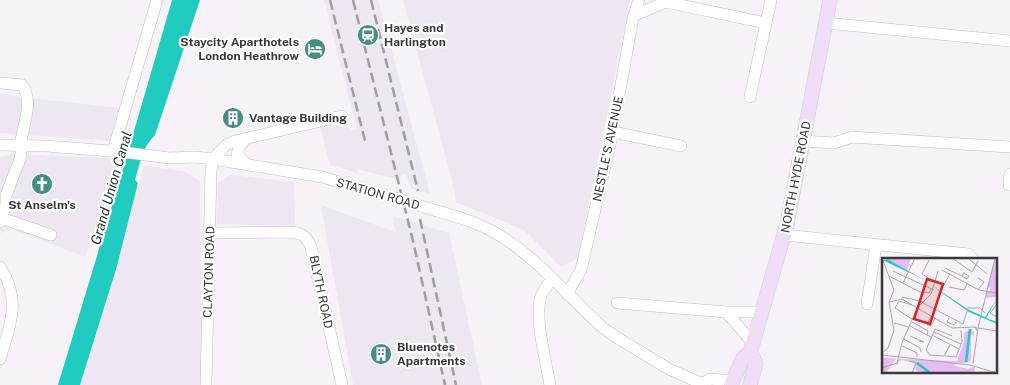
<svg xmlns="http://www.w3.org/2000/svg" width="1010" height="385" font-family="'Public Sans',sans-serif">
	<style>
		.built { fill: #eee6f1 }
		.water { fill: #20cbc0 }
		.lines { fill: none; stroke-linecap: round; stroke-linejoin: round }
		.minor-casing { stroke: #c1bec2; stroke-width: 12 }
		.major-casing { stroke: #cfcfd0; stroke-width: 15 }
		.minor { stroke: #fff; stroke-width: 11 }
		.major { stroke: #f0ddf7; stroke-width: 14 }
		.rail { stroke: #9f9da0; stroke-width: 2.5; stroke-dasharray: 10 5; stroke-linecap: butt }
		.minor-bridge-casing { stroke: #c1bec2; stroke-width: 12; stroke-linecap: butt }
		.minor-bridge { stroke: #fff; stroke-width: 11 }
		.labels { text-anchor: middle; dominant-baseline: central; stroke-width: 4.5; stroke-linejoin: round; paint-order: stroke }
		.poi-label { font-size: 12px; font-weight: bold; fill: #39383a; stroke: #fff; text-anchor: start }
		.street-label { font-size: 12px; fill: #39383a; stroke: #fff }
		.water-label { font-size: 14px; font-style: italic; fill: #1b3431; stroke: #fff }
		.inset-river { fill: none; stroke: #20cbc0; stroke-width: 2.5 }
		.inset-road { fill: none; stroke: #aaa8ab; stroke-width: 1 }
		.view { fill: #d62828; fill-opacity: 0.15; stroke: #d62828; stroke-width: 2.5 }
		.inset-edge { fill: none; stroke: #39383a; stroke-width: 2.5 }
	</style>
	<rect width="100%" height="100%" fill="#f6f2f7"/>
	<g class="built">
		<path d="M324,0H378L430,194L411,189L406,173L401,175L399,180L357,169L358,173L330,165L320,125L345,119L347,128L350,127L351,130L357,129Z"/>
		<path d="M403,0H630L578,258L561,267L524,230L456,202L452,180Z"/>
		<path d="M0,93L20,97L119,108L109,141L0,133Z"/>
		<path d="M14,154L105,158L120,161L85,257L12,229L0,233V157Z"/>
		<path d="M144,166L183,171L200,181L202,385H80L117,266Z"/>
		<path d="M230,175L294,182L295,226L217,224L218,183Z"/>
		<path d="M321,205L395,232L393,216L449,233L482,385H353Z"/>
	</g>
	<path class="water" d="M172,0H200L155,135C142,147 140,164 135,180L138,183L117,266L80,385H58C97,257 135,129 172,0Z"/>
	<g class="lines">
		<g class="minor-casing">
			<g id="minor">
				<path d="M635,15L666,2L766,23"/>
				<path d="M826,23L1010,41"/>
				<path d="M0,83L22,85C34,98 23,128 20,145"/>
				<path d="M750,97L771,0"/>
				<path d="M613,132L681,146"/>
				<path d="M245,139L240,146L237,154L246,164"/>
				<path d="M803,141L834,143L852,137L1010,147"/>
				<path d="M0,145L46,146L123,152L169,158L195,157L213,159L322,177L395,198"/>
				<path d="M113,151L157,0"/>
				<path d="M1009,185L1010,174"/>
				<path d="M434,210C458,217 481,223 502,237C539,260 570,298 602,327L616,337L669,369L705,385"/>
				<path d="M1,218L51,235"/>
				<path d="M0,222L6,204V195L20,159L22,145"/>
				<path d="M210,234L215,233L289,232C302,233 306,235 311,247L342,385"/>
				<path d="M784,235L968,254L973,259"/>
				<path d="M0,267C22,300 10,325 0,359"/>
				<path d="M567,294L581,270L611,140L633,18L639,0"/>
				<path d="M617,303L726,312H762"/>
				<path d="M867,304L876,245"/>
				<path d="M726,312L753,343"/>
				<path d="M704,383L710,379L733,381"/>
				<path d="M206,385L211,170L213,159L226,145L235,141L342,116"/>
				<path d="M550,385C546,361 534,318 541,296C544,289 548,285 552,279"/>
			</g>
		</g>
		<g class="major-casing">
			<g id="major">
				<path d="M750,352L756,363L750,385"/>
				<path d="M731,385L743,358L750,352L753,343L787,224L830,0"/>
			</g>
		</g>
		<use href="#minor" class="minor"/>
		<use href="#major" class="major"/>
		<g class="rail">
			<path d="M330,0L366,145"/>
			<path d="M353,0L413,241L445,385"/>
			<path d="M371,0L418,191"/>
			<path d="M420,219L456,385"/>
		</g>
		<g class="minor-bridge-casing">
			<path id="minor-bridge" d="M395,198L434,210"/>
		</g>
		<use href="#minor-bridge" class="minor-bridge"/>
	</g>
	<defs>
		<g id="station-disc" transform="scale(1.125)"><circle r="9.5" fill="#468d86" stroke="#fff"/><path d="M-3-6H3Q5-6 5-4V2Q5 4 3 4L4.5 6H3L1.5 4h-3L-3 6H-4.5L-3 4Q-5 4-5 2V-4Q-5-6-3-6ZM-3.5-4v3h7v-3ZM-3.5 1v1.5H-2V1ZM2 1v1.5H3.5V1Z" fill="#fff"/></g>
		<g id="hotel-disc" transform="scale(1.125)"><circle r="9.5" fill="#468d86" stroke="#fff"/><path d="M-6-4.5h1.5V1H6V5H4.5V3h-9V5H-6ZM-4 0a1.8 1.8 0 1 1 3.6 0ZM.5 0V-2.5h3Q6-2.5 6 0Z" fill="#fff"/></g>
		<g id="building-disc" transform="scale(1.125)"><circle r="9.5" fill="#468d86" stroke="#fff"/><path d="M-4-6H4V6H1V3H-1V6H-4ZM-2.5-4.3h1.7v1.8h-1.7ZM.8-4.3h1.7v1.8H.8ZM-2.5-1h1.7V.8h-1.7ZM.8-1h1.7V.8H.8Z" fill="#fff"/></g>
		<g id="church-disc" transform="scale(1.125)"><circle r="9.5" fill="#468d86" stroke="#fff"/><path d="M-1.2-6h2.4v3.5h3.3v2.4h-3.3V6h-2.4V-.1h-3.3v-2.4h3.3Z" fill="#fff"/></g>
	</defs>
	<g fill-rule="evenodd">
		<use href="#station-disc" x="368" y="35"/>
		<use href="#hotel-disc" x="315" y="49"/>
		<use href="#building-disc" x="233" y="118"/>
		<use href="#church-disc" x="42" y="184"/>
		<use href="#building-disc" x="381" y="354"/>
	</g>
	<g class="labels">
		<g class="poi-label">
			<text x="384" y="28">Hayes and<tspan x="384" dy="14">Harlington</tspan></text>
			<text x="299" y="42" text-anchor="end">Staycity Aparthotels<tspan x="299" dy="14">London Heathrow</tspan></text>
			<text x="249" y="118">Vantage Building</text>
			<text x="42" y="205" text-anchor="middle">St Anselm's</text>
			<text x="397" y="347">Bluenotes<tspan x="397" dy="14">Apartments</tspan></text>
		</g>
		<g class="street-label">
			<text transform="translate(608 149) rotate(-78)">NESTLE'S AVENUE</text>
			<text transform="translate(796 177) rotate(-79)">NORTH HYDE ROAD</text>
			<text transform="translate(378 194) rotate(16)">STATION ROAD</text>
			<text transform="translate(209 272) rotate(-88)">CLAYTON ROAD</text>
			<text transform="translate(321 292) rotate(78)">BLYTH ROAD</text>
		</g>
		<g class="water-label">
			<text transform="translate(111 188) rotate(-74)">Grand Union Canal</text>
		</g>
	</g>
	<g transform="translate(882 258)">
		<rect width="115" height="115" fill="#f6f2f7"/>
		<path d="M29,0L25,11L27,13L2,1ZM113,0L115,39L103,40L104,34H108V29L104,33ZM89,71L92,74V78L89,76V101L87,104L70,107L86,111L93,108L92,114L39,115L32,111L34,105L19,102L15,107L6,111L5,115H0V99L14,101L7,110L13,108L17,101L75,103L82,84V75Z" fill="#e4bbf2"/>
		<path d="M0,2H7L37,19L87,52L103,59L115,41L104,60L115,64V66L87,54L39,20Z" fill="#20cbc0"/>
		<path class="inset-river" d="M84,104L88,71M35,105L48,115"/>
		<path class="inset-road" d="M0,0L12,32L7,44L20,41L37,51M70,0L90,14L96,3M86,0L105,16M47,2L40,16L55,25M63,10L80,18M60,12L97,32L115,35M11,13L52,32M82,14L80,18L85,21L87,18L82,15M7,18L38,34L47,35L49,31M96,20L102,24L96,32M21,25L33,0M67,29L82,32L85,26M59,32L68,16M20,39L42,44M41,45L81,66M115,46L108,55L115,59M30,47L17,43L13,50L30,61M35,50L49,36L56,13M35,50L70,70L93,69M49,58L45,67L49,68L53,60M67,60L65,64L72,67L74,64M30,64L46,73L45,77M12,65L27,69M81,66L86,50H98L103,55M28,68L49,79M96,70L115,73M96,70L113,0M52,74L79,86M50,77L77,91M28,78L42,84L37,83M22,81L38,90L39,94M68,87L62,98L48,97L44,92L53,71L70,78M20,88L35,95V99M0,95L6,90L12,72L7,44M0,97L88,107L115,115M63,98L74,99L80,84L79,72M27,103L34,105L30,115M91,105L96,71L93,69L95,73M0,110L15,105L20,85L35,50"/>
		<path class="view" d="M45,21L61,26L48,66L32,61Z"/>
		<rect width="115" height="115" class="inset-edge"/>
	</g>
</svg>
